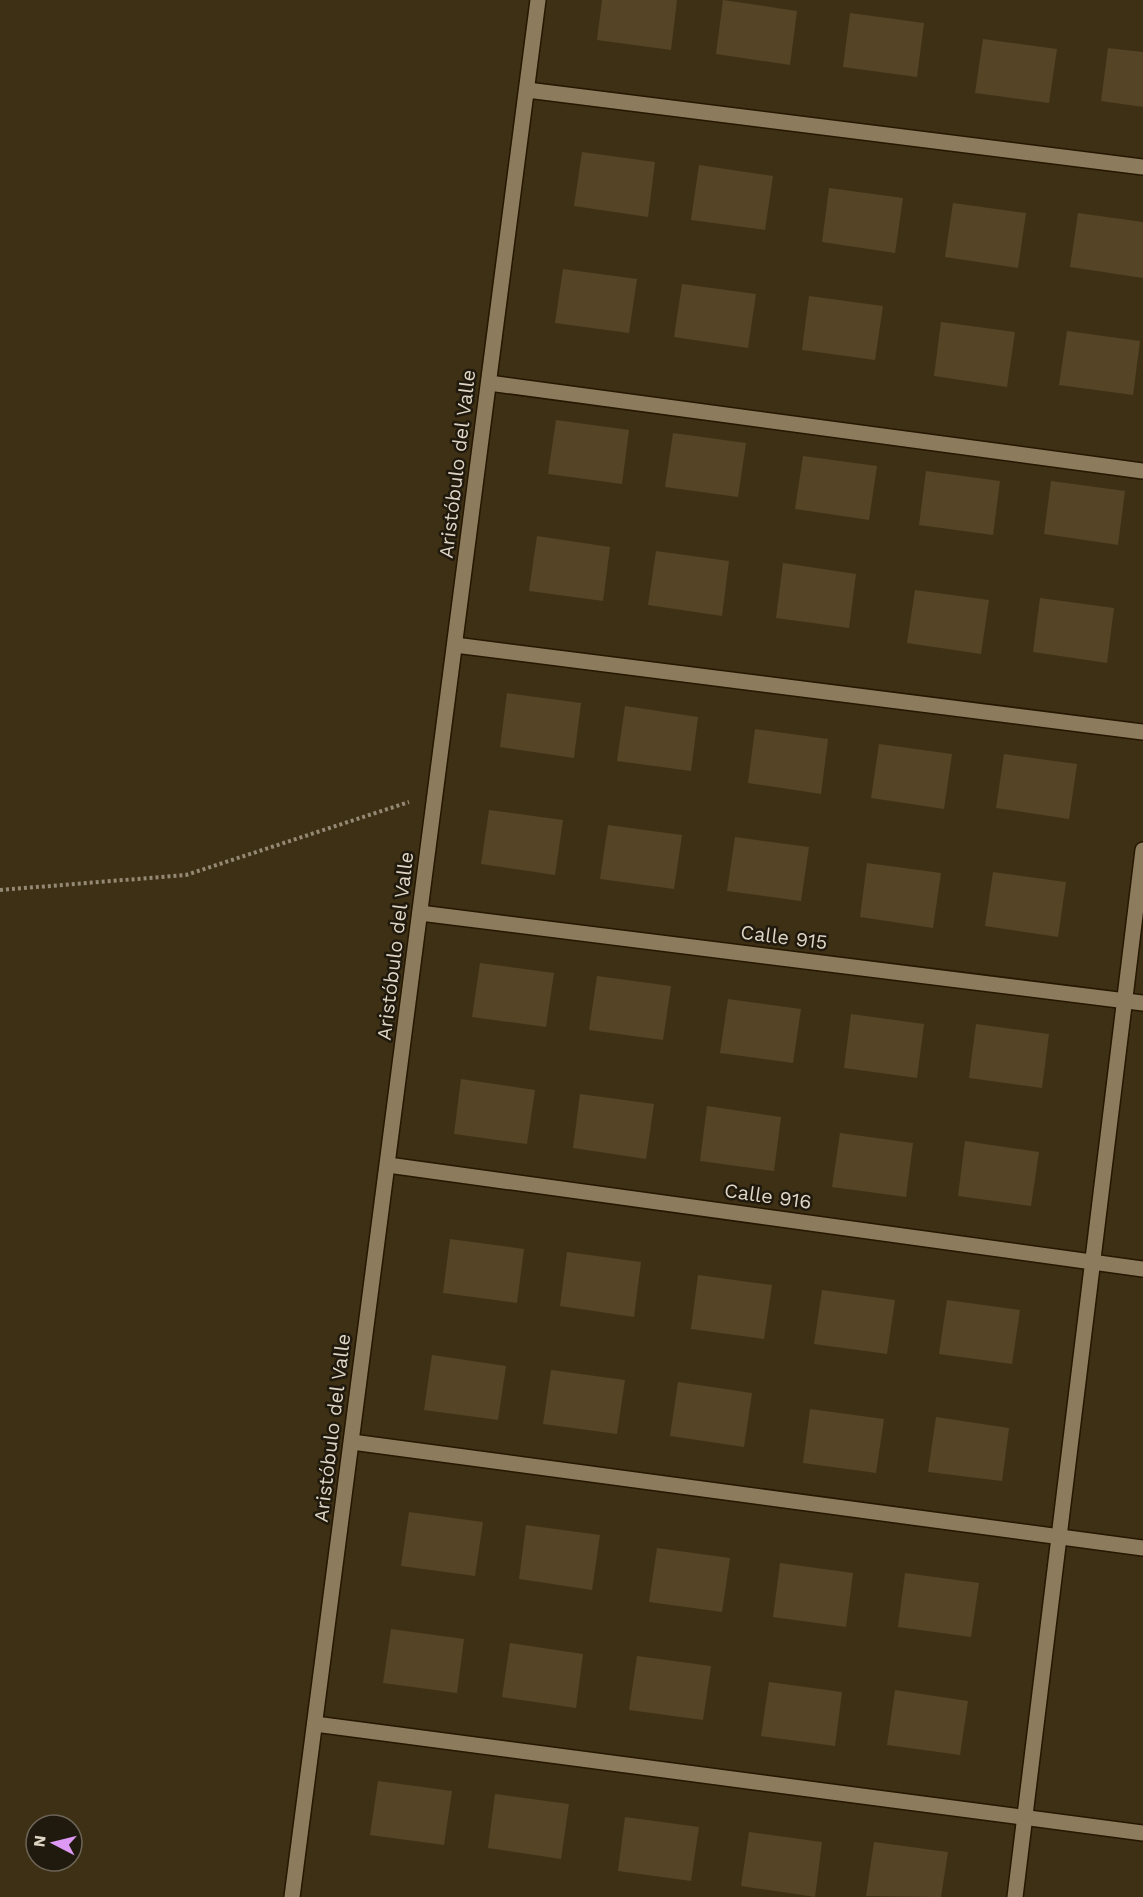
<svg xmlns="http://www.w3.org/2000/svg" width="1143" height="1897" font-family="'Work Sans',sans-serif">
	<style>
		.building { fill: #554426 }
		.lines { fill: none; stroke-linecap: round; stroke-linejoin: round }
		.minor-casing { stroke: #251700; stroke-width: 18 }
		.path { stroke: #948974; stroke-width: 4; stroke-dasharray: 3 3; stroke-linecap: butt }
		.minor { stroke: #8c7b5d; stroke-width: 15 }
		.labels { text-anchor: middle; dominant-baseline: central; stroke-width: 5; stroke-linejoin: round; paint-order: stroke }
		.street-label { font-size: 20px; fill: #ded5c5; stroke: #20190d }
	</style>
	<rect width="100%" height="100%" fill="#3e3014"/>
	<g class="building">
		<path d="M602,0H677L671,50L597,40Z"/>
		<path d="M723,0L797,11L790,65L716,54Z"/>
		<path d="M850,13L924,23L917,77L843,67Z"/>
		<path d="M983,39L1057,49L1049,103L975,93Z"/>
		<path d="M1108,48L1143,52V107L1101,101Z"/>
		<path d="M582,152L655,162L648,217L574,206Z"/>
		<path d="M699,165L773,176L765,230L691,220Z"/>
		<path d="M829,188L903,198L895,253L822,242Z"/>
		<path d="M953,203L1026,213L1018,268L945,257Z"/>
		<path d="M1078,213L1143,222V278L1070,267Z"/>
		<path d="M563,269L637,279L629,333L555,323Z"/>
		<path d="M682,284L756,294L748,348L674,337Z"/>
		<path d="M809,296L883,306L875,360L802,350Z"/>
		<path d="M941,322L1015,332L1007,387L934,376Z"/>
		<path d="M1067,331L1140,341L1133,395L1059,385Z"/>
		<path d="M556,420L629,430L622,484L548,474Z"/>
		<path d="M673,433L746,443L738,497L665,487Z"/>
		<path d="M803,456L877,466L869,520L795,509Z"/>
		<path d="M926,471L1000,481L993,535L919,525Z"/>
		<path d="M1051,481L1125,491L1118,545L1044,534Z"/>
		<path d="M537,536L610,547L603,601L529,591Z"/>
		<path d="M656,551L729,561L722,616L648,605Z"/>
		<path d="M783,563L856,574L849,628L776,618Z"/>
		<path d="M915,590L989,600L981,654L907,643Z"/>
		<path d="M1040,598L1114,608L1107,663L1033,652Z"/>
		<path d="M507,693L581,703L574,758L500,747Z"/>
		<path d="M625,706L698,717L691,771L617,761Z"/>
		<path d="M755,729L828,739L821,794L748,783Z"/>
		<path d="M879,744L952,754L944,809L871,798Z"/>
		<path d="M1004,754L1077,764L1069,819L996,808Z"/>
		<path d="M489,810L563,820L555,875L481,864Z"/>
		<path d="M608,825L682,835L674,889L600,879Z"/>
		<path d="M735,837L809,847L801,901L727,891Z"/>
		<path d="M867,863L941,873L933,928L860,917Z"/>
		<path d="M993,872L1066,882L1058,937L985,926Z"/>
		<path d="M480,963L554,973L546,1027L472,1017Z"/>
		<path d="M597,976L671,986L663,1040L589,1030Z"/>
		<path d="M728,999L801,1009L793,1063L720,1053Z"/>
		<path d="M851,1014L924,1024L917,1078L844,1068Z"/>
		<path d="M976,1024L1049,1034L1042,1088L969,1078Z"/>
		<path d="M461,1079L535,1090L527,1144L454,1134Z"/>
		<path d="M580,1094L654,1104L646,1159L573,1148Z"/>
		<path d="M707,1106L781,1117L774,1171L700,1161Z"/>
		<path d="M840,1133L913,1143L906,1197L832,1187Z"/>
		<path d="M965,1141L1039,1152L1031,1206L958,1196Z"/>
		<path d="M450,1239L524,1249L517,1303L443,1293Z"/>
		<path d="M567,1252L641,1262L634,1317L560,1306Z"/>
		<path d="M698,1275L772,1285L764,1339L691,1329Z"/>
		<path d="M822,1290L895,1300L887,1354L814,1344Z"/>
		<path d="M947,1300L1020,1310L1012,1364L939,1354Z"/>
		<path d="M432,1355L506,1366L498,1420L424,1410Z"/>
		<path d="M551,1370L625,1380L617,1434L543,1424Z"/>
		<path d="M678,1382L752,1393L744,1447L670,1436Z"/>
		<path d="M810,1409L884,1419L876,1473L803,1463Z"/>
		<path d="M936,1417L1009,1428L1002,1481L928,1472Z"/>
		<path d="M409,1512L483,1522L475,1576L401,1566Z"/>
		<path d="M526,1525L600,1535L592,1590L519,1579Z"/>
		<path d="M657,1548L730,1558L722,1612L649,1602Z"/>
		<path d="M780,1563L853,1573L846,1627L773,1617Z"/>
		<path d="M905,1573L979,1583L971,1637L898,1627Z"/>
		<path d="M391,1629L464,1639L457,1693L383,1683Z"/>
		<path d="M510,1643L583,1654L576,1708L502,1697Z"/>
		<path d="M637,1656L711,1666L703,1720L629,1710Z"/>
		<path d="M769,1682L842,1692L835,1746L761,1736Z"/>
		<path d="M895,1690L968,1701L960,1755L887,1745Z"/>
		<path d="M378,1781L452,1791L444,1845L370,1835Z"/>
		<path d="M495,1794L569,1804L561,1859L488,1848Z"/>
		<path d="M625,1817L699,1827L691,1881L618,1871Z"/>
		<path d="M749,1832L822,1842L815,1897L741,1886Z"/>
		<path d="M874,1842L948,1852L941,1897L866,1896Z"/>
	</g>
	<g class="lines">
		<g class="minor-casing">
			<g id="minor">
				<path d="M527,90L1143,167"/>
				<path d="M489,383L1143,471"/>
				<path d="M455,645L1143,732"/>
				<path d="M420,913L1143,1003"/>
				<path d="M388,1165L1143,1269"/>
				<path d="M352,1442L1143,1548"/>
				<path d="M315,1724L1143,1833"/>
				<path d="M292,1897L538,0"/>
				<path d="M1015,1897L1143,850"/>
			</g>
		</g>
		<path class="path" d="M0,890L186,875L409,802"/>
		<use href="#minor" class="minor"/>
	</g>
	<g class="labels">
		<g class="street-label">
			<text transform="translate(457 464) rotate(-83)">Aristóbulo del Valle</text>
			<text transform="translate(784 937) rotate(7)">Calle 915</text>
			<text transform="translate(395 946) rotate(-83)">Aristóbulo del Valle</text>
			<text transform="translate(768 1196) rotate(8)">Calle 916</text>
			<text transform="translate(332 1428) rotate(-83)">Aristóbulo del Valle</text>
		</g>
	</g>
	<g transform="translate(54 1843) rotate(277)"><circle r="28" fill="#20190d" stroke="#6c6457" stroke-width="1.5"/>
	<path d="M0-4.5L10 22L0 15L-10 22Z" fill="#dd99f3"/>
	<text y="-9" font-size="16" font-weight="bold" text-anchor="middle" fill="#ded5c5">N</text>
	</g>
</svg>
